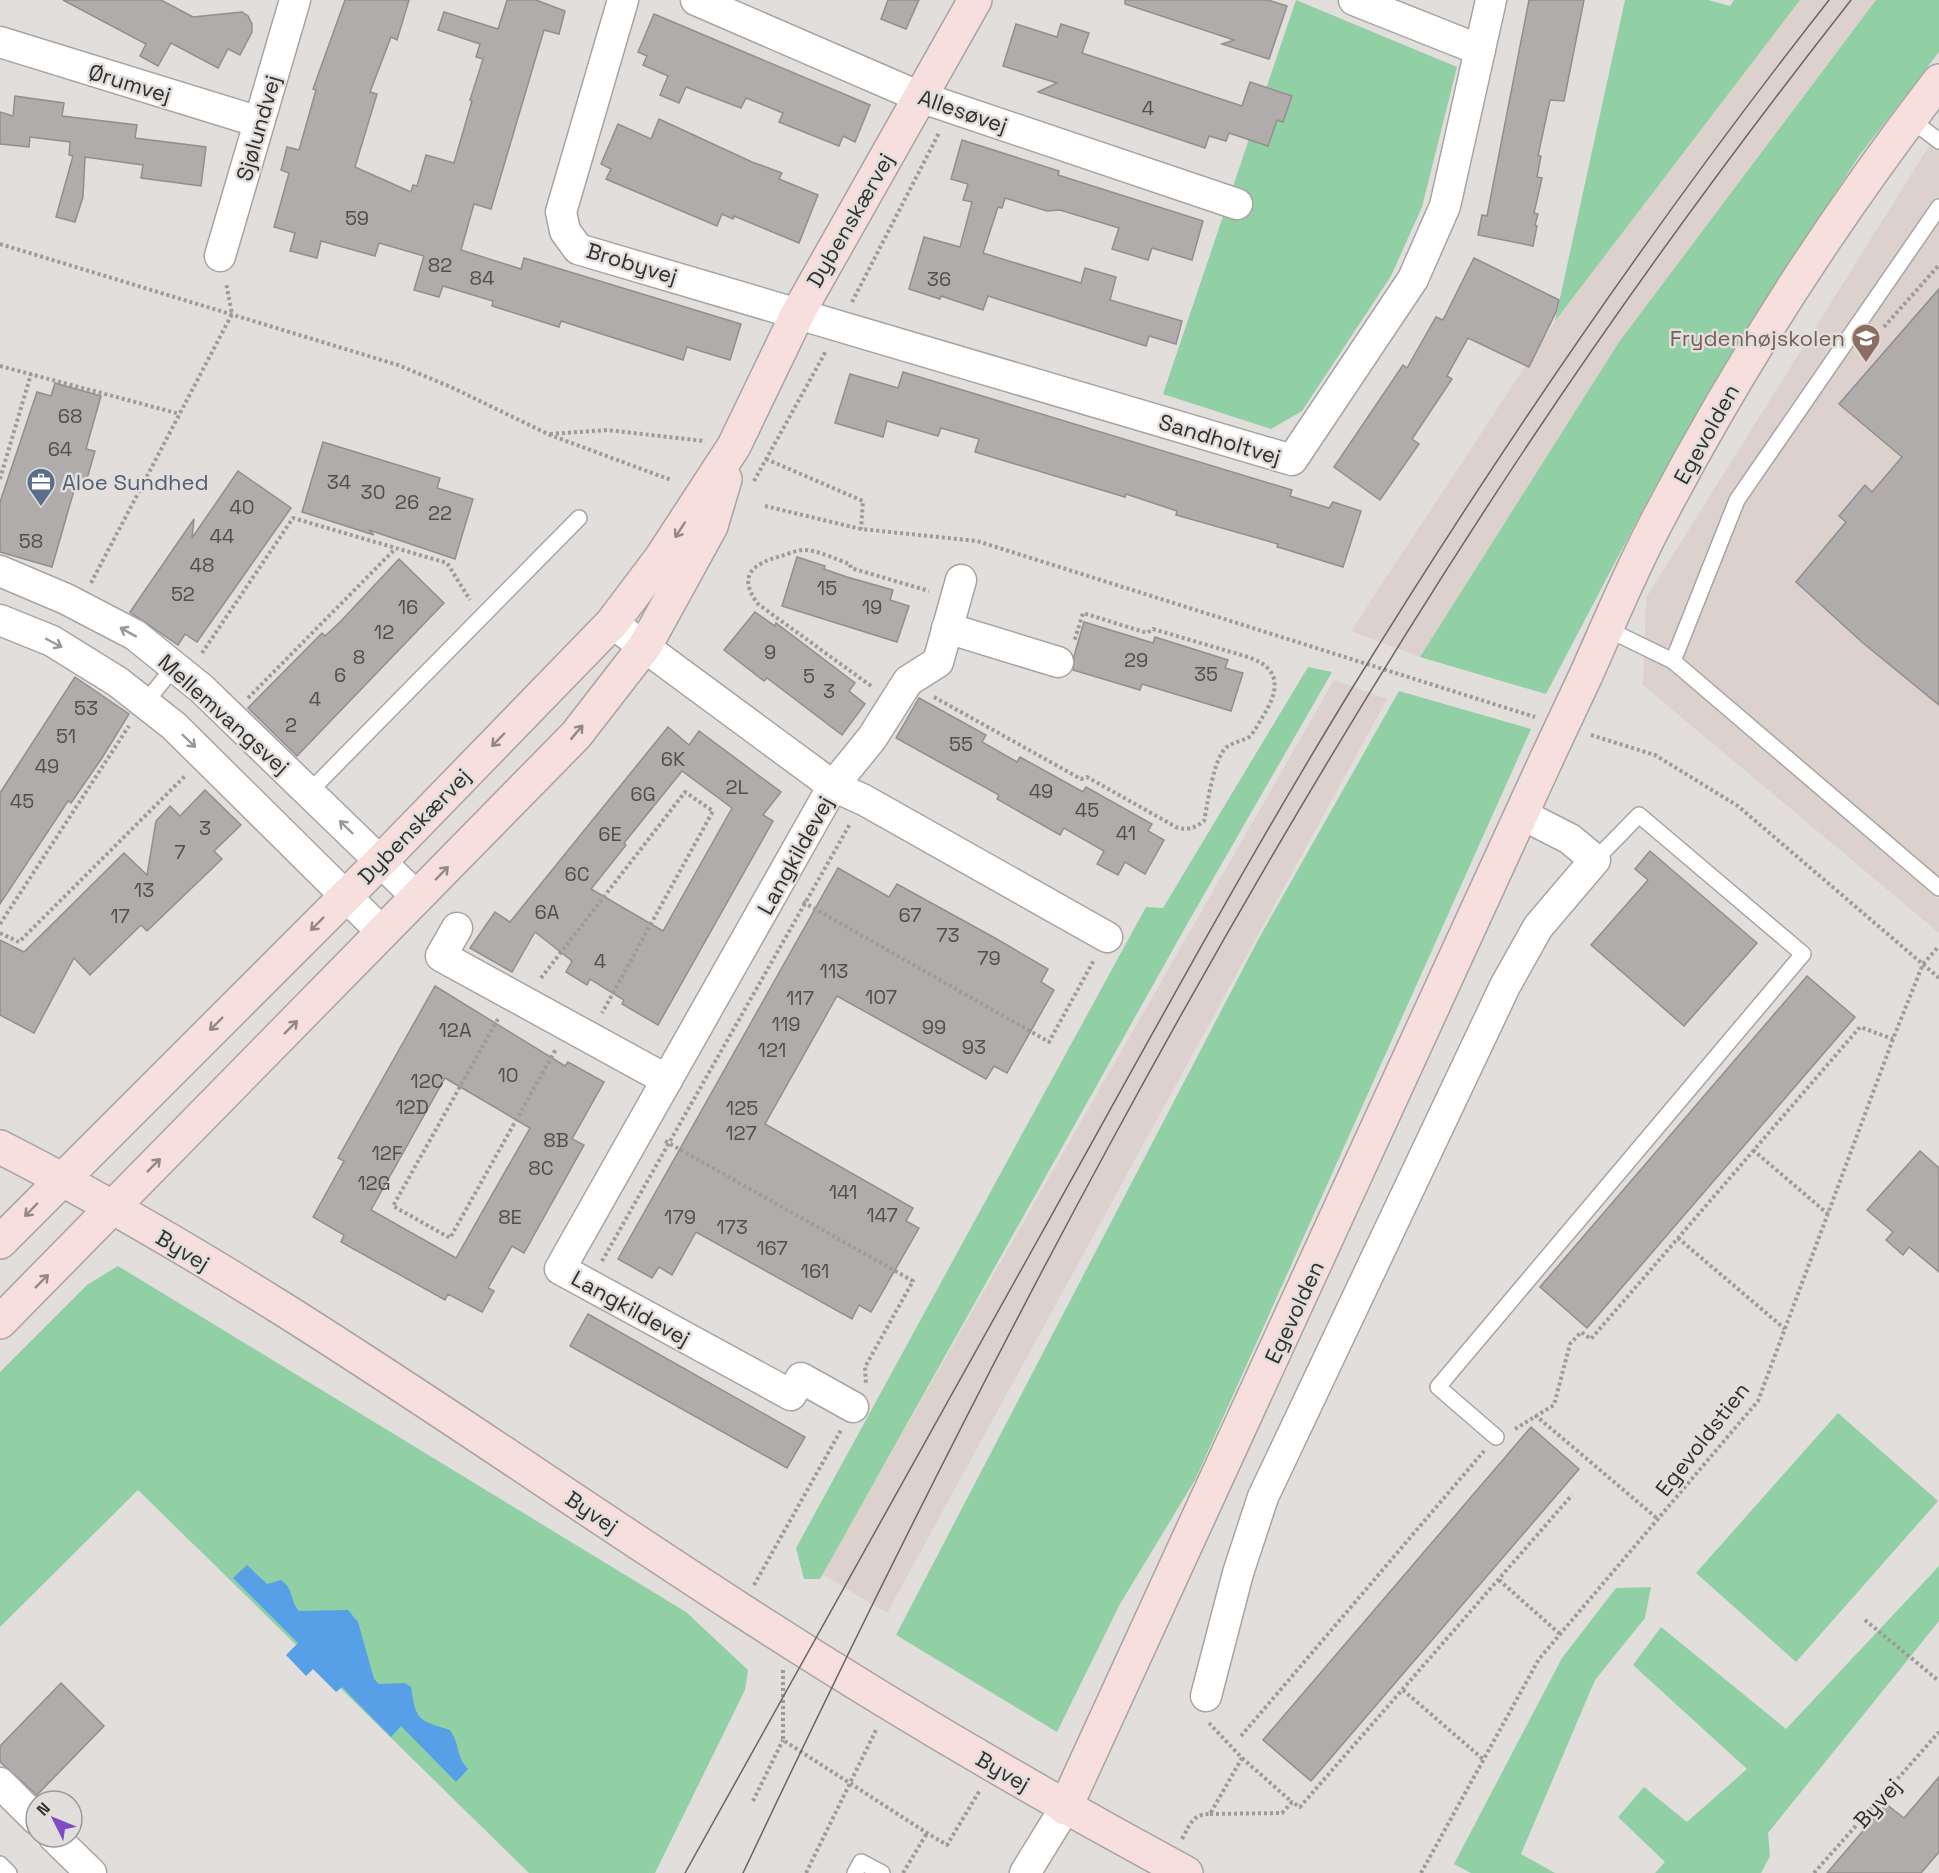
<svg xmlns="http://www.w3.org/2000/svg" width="1939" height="1873" font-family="'Space Grotesk',sans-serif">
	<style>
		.built { fill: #dcd1cc }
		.green { fill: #91cfa5 }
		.water { fill: #579fe6 }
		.building { fill: #b0acac; stroke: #928e8e; stroke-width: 1.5; fill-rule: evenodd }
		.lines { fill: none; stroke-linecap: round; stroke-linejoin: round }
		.lane-casing { stroke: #a8a4a3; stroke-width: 18 }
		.street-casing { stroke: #a8a4a3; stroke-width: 33 }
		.secondary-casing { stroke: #a8a4a3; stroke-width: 36 }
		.path { stroke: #9d9b99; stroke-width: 4; stroke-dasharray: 3 3; stroke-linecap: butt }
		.lane { stroke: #fff; stroke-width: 15 }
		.street { stroke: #fff; stroke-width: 30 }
		.secondary { stroke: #f6dfdc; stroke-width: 33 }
		.tram { stroke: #686664; stroke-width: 1.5 }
		.secondary-bridge-casing { stroke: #a8a4a3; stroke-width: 36; stroke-linecap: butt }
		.secondary-bridge { stroke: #f6dfdc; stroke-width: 33 }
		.oneway { stroke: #948886 }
		.oneway2 { stroke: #989897 }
		.labels { text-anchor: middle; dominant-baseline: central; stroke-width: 5; stroke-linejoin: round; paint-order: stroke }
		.number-label { font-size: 20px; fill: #514f4e }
		.street-label { font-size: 22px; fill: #31302f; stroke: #e2dedc }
		.education-label { font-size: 22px; fill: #785e54; stroke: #e2dedc; text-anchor: end }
		.service-label { font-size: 22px; fill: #4e5e75; stroke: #e2dedc; text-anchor: start }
	</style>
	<rect width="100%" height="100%" fill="#e2dedc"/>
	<g class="built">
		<path d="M1800,0H1876L1619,342L1420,657L1351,631L1555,321Z"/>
		<path d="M1939,130V933L1643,685L1646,598Z"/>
		<path d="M1334,680L1387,699L887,1613L822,1574Z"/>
	</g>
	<g class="green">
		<path d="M1296,0L1457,67L1422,207L1391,276L1302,411L1271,429L1163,394Z"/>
		<path d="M1625,0H1708L1730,6L1734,0H1800L1555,321Z"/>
		<path d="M1876,0H1939V52L1859,156L1746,330L1652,492L1546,694L1420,657L1619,342Z"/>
		<path d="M1308,667L1332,672L1190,919L820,1579H804L796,1548L1146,907L1163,908Z"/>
		<path d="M1399,691L1531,729L1195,1480L1120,1604L1057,1732L896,1635L1258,940Z"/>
		<path d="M118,1266L686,1612L748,1670L745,1690L655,1873H529L138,1490L0,1627V1372L87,1285Z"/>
		<path d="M1838,1413L1938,1501L1796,1662L1696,1573Z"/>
		<path d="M1939,1566V1621L1768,1833L1770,1856L1761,1873H1655L1665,1862L1618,1817L1644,1787L1687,1822L1747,1769L1633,1665L1661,1627L1786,1729Z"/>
		<path d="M1651,1587L1645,1618L1595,1680L1521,1854L1555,1873H1471L1454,1864L1562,1658L1616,1588Z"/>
	</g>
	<path class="water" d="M247,1565L267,1584L281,1580C294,1589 290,1601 299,1611L348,1610L358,1622L374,1679L379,1684L405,1683L411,1687C416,1721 418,1720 450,1730C461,1746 455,1755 468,1769L456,1782L401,1726L391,1737L342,1687L336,1692L313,1669L306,1676L286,1655L298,1643L233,1578Z"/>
	<g class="building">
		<path d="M63,0H161L193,17L242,12L248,16L252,24V32L240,55L228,49L218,68L171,43L158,66L140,56L146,44Z"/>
		<path d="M345,0H409L397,40L391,37L370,92L377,94L355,167L411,192L413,185L417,186L426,155L454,163L472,101L470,100L483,59L476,57L480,44L438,30L444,12L498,29L507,0H536L565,11L559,34L544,30L491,209L474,204L461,250L521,269L524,258L741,324L730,360L687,347L683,360L561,321L559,327L492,306L493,301L443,286L439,297L414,290L424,256L379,243L375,256L321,241L317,258L290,251L295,233L274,227L289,173L281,170L287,147L299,150L316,90L313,89Z"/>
		<path d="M888,0H919L906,29L881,19Z"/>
		<path d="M1125,0H1268L1287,6L1269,59L1222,44L1234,40L1125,4Z"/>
		<path d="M1529,0H1584L1564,101L1550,100L1538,156H1541L1537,177L1542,178L1534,213L1538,214L1535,225L1537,226L1533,246L1478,235L1482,215L1487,216Z"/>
		<path d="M654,14L870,105L855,142L843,136L839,146L779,122L783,113L746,98L741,108L686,87L679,103L660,95L668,76L643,65L647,56L638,52Z"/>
		<path d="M1016,24L1057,37L1061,24L1089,33L1082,53L1242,106L1250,82L1292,96L1283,122L1277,120L1268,146L1229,133L1226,141L1209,136L1205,148L1038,92L1057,83L1003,66Z"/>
		<path d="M15,96L64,103L62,116L137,125L135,138L206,147L201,186L141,178L143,165L85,157L83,197L75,222L56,217L73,156L69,155L70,142L30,137L29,147L0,144V112L13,116Z"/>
		<path d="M659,119L752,162L782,173L779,179L818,195L799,243L734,216L733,219L722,214L717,226L606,179L611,169L601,164L618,124L651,139Z"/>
		<path d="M962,140L1059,171L1058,175L1203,221L1192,260L1152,248L1148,260L1112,249L1119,228L1060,210L1047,211L1005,198L1002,208L998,207L983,253L1081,283L1085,268L1116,277L1110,300L1182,321L1176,344L1149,336L1146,346L988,296L983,310L941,296L940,299L909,289L924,237L960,247L972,202L963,200L968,184L951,179Z"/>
		<path d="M1474,258L1559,300L1556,312L1529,367L1468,338L1447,376L1452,379L1412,439L1419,444L1380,500L1334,467L1403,365L1407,368L1436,317L1443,320Z"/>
		<path d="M1939,289V705L1863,643L1796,582L1846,522L1839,516L1865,485L1872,492L1902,457L1839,404Z"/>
		<path d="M903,372L1292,490L1290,496L1329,508L1333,502L1361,511L1343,567L1281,548L1277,547L1278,544L1176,515L1177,511L1126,494L1125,497L975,452L979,439L941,428L938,436L887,421L883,437L835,423L850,374L898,388Z"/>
		<path d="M55,383L101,396L86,449L95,451L84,489L75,487L52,567L0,552V502L37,392L51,396Z"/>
		<path d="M323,442L440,478L437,488L473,499L455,559L369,530L374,535L302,512Z"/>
		<path d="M238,471L291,508L197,642L185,634L178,645L130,612L194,519L192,538Z"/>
		<path d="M797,557L825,566L824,569L847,577L893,590L890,600L909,606L897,642L782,606Z"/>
		<path d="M399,559L444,603L297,756L248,708L322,633L325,636L341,621Z"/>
		<path d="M755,612L775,626L776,623L855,683L849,691L865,704L842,735L767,678L764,681L724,650Z"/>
		<path d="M1084,622L1153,643L1155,637L1228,660L1225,668L1243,673L1231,711L1142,684L1140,690L1073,670L1074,656Z"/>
		<path d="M75,677L129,714L102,758L71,803L68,801L0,904V793Z"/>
		<path d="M919,698L986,735L982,742L1017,762L1020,757L1083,792L1086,787L1152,824L1148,831L1164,840L1145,874L1125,862L1118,875L1097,864L1104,851L1064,828L1060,835L997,799L999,795L896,738Z"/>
		<path d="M668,727L689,745L699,731L781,792L763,815L773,821L658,1025L622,1004L624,1000L590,979L587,985L566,972L572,961L535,932L512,972L470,948L495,912L510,922ZM682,771L732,808L663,931L591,889L626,845L624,843Z"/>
		<path d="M205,790L241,825L214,851L222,859L147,931L141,925L90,975L74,958L34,1033L0,1015V940L24,952L124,853L147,875L156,821L170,806L180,816Z"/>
		<path d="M1650,851L1757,943L1684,1026L1591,945L1648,880L1635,869Z"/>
		<path d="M838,868L889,897L897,884L995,938L1048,969L1041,982L1054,990L1007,1073L994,1066L986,1079L837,996L765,1124L913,1208L906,1221L919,1228L871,1312L859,1305L852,1319L696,1232L672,1275L659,1267L652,1278L618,1259Z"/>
		<path d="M1807,976L1855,1017L1587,1328L1540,1287Z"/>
		<path d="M435,986L565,1066L568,1062L604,1082L572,1139L584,1145L524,1253L512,1246L488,1288L494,1291L482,1312L448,1294L445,1300L341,1242L344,1235L313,1217L344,1161L338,1158ZM445,1078L530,1128L456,1258L371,1210Z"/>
		<path d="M1920,1151L1939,1168V1272L1909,1247L1903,1255L1886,1240L1893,1232L1867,1210Z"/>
		<path d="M588,1314L805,1437L787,1468L570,1346Z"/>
		<path d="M1531,1427L1579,1469L1311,1781L1263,1740Z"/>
		<path d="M61,1683L104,1726L37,1795L0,1762V1746Z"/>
		<path d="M1939,1777V1852L1921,1873H1827L1886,1804L1904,1818Z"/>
	</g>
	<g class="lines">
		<g class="lane-casing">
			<g id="lane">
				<path d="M1910,119L1939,141"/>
				<path d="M1939,207L1737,500L1673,661L1939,888"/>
				<path d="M1607,629L1673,661"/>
				<path d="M145,703L174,667"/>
				<path d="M309,792L579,518"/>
				<path d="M1496,1437L1438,1387L1803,954L1639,815L1595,860"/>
				<path d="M0,1864L9,1873"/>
				<path d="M855,1873L861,1862L882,1873"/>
			</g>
		</g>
		<g class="street-casing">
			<g id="street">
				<path d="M623,0L561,212L565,231L578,249L1292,460L1413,279L1445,206L1491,0"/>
				<path d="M696,0L920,97L1237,204"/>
				<path d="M1354,0L1480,50"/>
				<path d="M0,42L259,122"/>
				<path d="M220,256L295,0"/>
				<path d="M0,571L66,599L135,635L202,689L418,898"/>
				<path d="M961,580L938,662L908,681L872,738L833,786L864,800L1107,937"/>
				<path d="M0,620L52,641L118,682L174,726L383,933"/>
				<path d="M612,623L833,786L560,1269L791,1395L801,1378L853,1407"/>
				<path d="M947,628L1058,662"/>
				<path d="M457,928L441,956L667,1080"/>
				<path d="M1206,1696L1238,1573L1263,1497L1505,986L1538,927L1595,860L1570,839L1521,814"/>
				<path d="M0,1783L36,1819"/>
				<path d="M54,1837L91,1873"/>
				<path d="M1025,1873L1065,1808"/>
			</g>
		</g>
		<g class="secondary-casing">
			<g id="secondary">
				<path d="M1586,675C1608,626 1629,575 1654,527C1735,371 1832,220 1939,81"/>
				<path d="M0,1147C260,1279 496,1452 741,1610C886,1704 1034,1791 1186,1873"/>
				<path d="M0,1242L381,861L612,623L661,558L734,446L798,313L975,0"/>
				<path d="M0,1322L576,735L645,646L711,526L725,479"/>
				<path d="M1065,1808L1547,758"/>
			</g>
		</g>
		<g class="path">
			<path d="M0,244L398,365L451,387L550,435L671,480"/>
			<path d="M852,302L939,133"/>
			<path d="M1884,327L1939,265"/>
			<path d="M0,366L180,414"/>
			<path d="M550,434L607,430L704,441"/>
			<path d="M766,459L863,501L861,529"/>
			<path d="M0,479L31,374"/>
			<path d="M754,481L826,351"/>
			<path d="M765,506L861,529L977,541L1535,717"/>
			<path d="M91,583L232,314L226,283"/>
			<path d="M202,653L293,518L447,563L470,600"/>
			<path d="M871,686L758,604C737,576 752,564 781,556C788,554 797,550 804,550C818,550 837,560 850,564L851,568L929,591"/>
			<path d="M934,697L1081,779L1087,777L1176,827C1187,831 1195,828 1204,821C1208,802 1212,769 1222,753C1228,742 1239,743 1249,737C1254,733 1258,724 1262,718C1279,691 1283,669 1248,657L1153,629L1147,633L1083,613L1074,642"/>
			<path d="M248,698L395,549"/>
			<path d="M1591,735L1655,755L1738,806L1939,978"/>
			<path d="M803,902L1049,1042L1094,960"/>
			<path d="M0,924L129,726"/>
			<path d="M0,933L19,942L185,776"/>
			<path d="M541,978L685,792L713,811L602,1013"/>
			<path d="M498,1019L393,1206L450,1238L556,1049"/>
			<path d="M665,1141L913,1281L865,1367L866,1384"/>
			<path d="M1753,1150L1828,1214"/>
			<path d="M1678,1238L1785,1329"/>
			<path d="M602,1261L850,824"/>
			<path d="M1535,1415L1659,1520"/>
			<path d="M1515,1429L1554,1405L1570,1344L1581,1332L1591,1339L1860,1027L1893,1039"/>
			<path d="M1499,1580L1561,1635"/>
			<path d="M754,1585L841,1430"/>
			<path d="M1865,1620L1939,1681"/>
			<path d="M783,1670V1740L927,1833L947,1845L980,1790"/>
			<path d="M1403,1690L1484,1760"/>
			<path d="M1241,1736L1484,1451"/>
			<path d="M1242,1758L1292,1802"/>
			<path d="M753,1801L783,1740"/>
			<path d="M1210,1814L1282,1813L1292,1802L1300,1807L1572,1495"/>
			<path d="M1182,1839C1190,1824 1193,1814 1210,1814L1242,1758L1209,1723"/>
			<path d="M806,1873L877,1728"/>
			<path d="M903,1873L927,1833"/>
			<path d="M1421,1873L1539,1659L1758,1401L1893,1039L1923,964L1939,946"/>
			<path d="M1814,1873L1939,1732"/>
		</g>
		<use href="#lane" class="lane"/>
		<use href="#street" class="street"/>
		<use href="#secondary" class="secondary"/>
		<g class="tram">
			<path d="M685,1873C803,1661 921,1449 1040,1236C1142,1053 1242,868 1351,690C1498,451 1656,220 1829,0"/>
			<path d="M743,1873C974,1384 1229,894 1529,443C1630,291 1738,144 1851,0"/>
		</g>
		<g class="secondary-bridge-casing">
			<path id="secondary-bridge" d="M1547,758L1586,675"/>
		</g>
		<use href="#secondary-bridge" class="secondary-bridge"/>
	</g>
	<defs><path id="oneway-shaft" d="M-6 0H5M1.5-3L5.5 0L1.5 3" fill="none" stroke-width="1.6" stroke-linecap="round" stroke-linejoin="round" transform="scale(1.5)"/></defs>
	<g class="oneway">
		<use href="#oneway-shaft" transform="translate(680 530) rotate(123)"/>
		<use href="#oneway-shaft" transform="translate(577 732) rotate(-50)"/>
		<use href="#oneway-shaft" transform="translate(498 740) rotate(134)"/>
		<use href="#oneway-shaft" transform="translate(442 873) rotate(-46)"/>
		<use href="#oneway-shaft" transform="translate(317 924) rotate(135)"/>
		<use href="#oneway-shaft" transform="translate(216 1024) rotate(135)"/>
		<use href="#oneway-shaft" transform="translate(291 1027) rotate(-45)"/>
		<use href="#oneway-shaft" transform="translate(154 1165) rotate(-45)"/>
		<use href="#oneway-shaft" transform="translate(31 1210) rotate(134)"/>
		<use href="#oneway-shaft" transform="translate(42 1281) rotate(-45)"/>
	</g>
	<g class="oneway2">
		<use href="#oneway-shaft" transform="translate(128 632) rotate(-151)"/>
		<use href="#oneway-shaft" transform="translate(54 643) rotate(28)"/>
		<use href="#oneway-shaft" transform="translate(189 741) rotate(44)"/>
		<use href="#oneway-shaft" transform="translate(346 827) rotate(-136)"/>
	</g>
	<defs>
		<g id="school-pin" transform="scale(1.5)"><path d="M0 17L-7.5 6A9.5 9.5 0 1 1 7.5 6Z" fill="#8d6e63" stroke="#e2dedc"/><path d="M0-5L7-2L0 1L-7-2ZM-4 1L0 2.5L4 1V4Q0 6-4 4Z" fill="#fff"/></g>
		<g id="office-pin" transform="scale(1.5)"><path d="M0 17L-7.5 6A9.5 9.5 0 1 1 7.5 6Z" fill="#5c6f8a" stroke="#e2dedc"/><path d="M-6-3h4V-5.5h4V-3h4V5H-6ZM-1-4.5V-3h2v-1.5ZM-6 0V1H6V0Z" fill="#fff"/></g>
	</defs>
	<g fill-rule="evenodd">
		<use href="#school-pin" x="1866" y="338"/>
		<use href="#office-pin" x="41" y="482"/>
	</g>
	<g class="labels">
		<g class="number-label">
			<text x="1148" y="108">4</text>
			<text x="357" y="218">59</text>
			<text x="440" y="265">82</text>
			<text x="482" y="278">84</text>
			<text x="939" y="279">36</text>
			<text x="70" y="416">68</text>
			<text x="60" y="449">64</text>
			<text x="339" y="482">34</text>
			<text x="373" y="492">30</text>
			<text x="407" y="502">26</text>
			<text x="242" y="507">40</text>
			<text x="440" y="513">22</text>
			<text x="222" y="536">44</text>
			<text x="31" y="541">58</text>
			<text x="202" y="565">48</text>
			<text x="827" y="588">15</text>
			<text x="183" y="594">52</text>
			<text x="408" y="607">16</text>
			<text x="872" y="607">19</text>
			<text x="384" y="632">12</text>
			<text x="770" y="652">9</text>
			<text x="359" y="657">8</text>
			<text x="1136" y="660">29</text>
			<text x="1206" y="674">35</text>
			<text x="340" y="675">6</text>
			<text x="809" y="676">5</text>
			<text x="829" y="691">3</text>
			<text x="315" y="699">4</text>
			<text x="86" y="708">53</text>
			<text x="291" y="725">2</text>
			<text x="66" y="736">51</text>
			<text x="961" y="744">55</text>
			<text x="673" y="759">6K</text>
			<text x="47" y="766">49</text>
			<text x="737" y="787">2L</text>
			<text x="1041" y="791">49</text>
			<text x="643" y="794">6G</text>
			<text x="22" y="801">45</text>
			<text x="1087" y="810">45</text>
			<text x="205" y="828">3</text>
			<text x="1126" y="833">41</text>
			<text x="610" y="834">6E</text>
			<text x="180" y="852">7</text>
			<text x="577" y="874">6C</text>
			<text x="144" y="890">13</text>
			<text x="547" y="912">6A</text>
			<text x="910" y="915">67</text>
			<text x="120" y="916">17</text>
			<text x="948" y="935">73</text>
			<text x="989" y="958">79</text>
			<text x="600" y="961">4</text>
			<text x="834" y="971">113</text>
			<text x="881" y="997">107</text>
			<text x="800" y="998">117</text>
			<text x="786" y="1024">119</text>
			<text x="934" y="1027">99</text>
			<text x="455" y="1030">12A</text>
			<text x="974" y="1047">93</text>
			<text x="772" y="1050">121</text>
			<text x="508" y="1075">10</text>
			<text x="427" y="1081">12C</text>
			<text x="412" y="1107">12D</text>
			<text x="742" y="1108">125</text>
			<text x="741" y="1133">127</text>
			<text x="556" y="1140">8B</text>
			<text x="387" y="1153">12F</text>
			<text x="541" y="1168">8C</text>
			<text x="374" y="1183">12G</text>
			<text x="843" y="1192">141</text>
			<text x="882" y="1215">147</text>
			<text x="510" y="1217">8E</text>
			<text x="680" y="1217">179</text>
			<text x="732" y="1227">173</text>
			<text x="772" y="1248">167</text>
			<text x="815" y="1271">161</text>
		</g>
		<g class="street-label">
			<text transform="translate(130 83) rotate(17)">Ørumvej</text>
			<text transform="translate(963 111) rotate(19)">Allesøvej</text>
			<text transform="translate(258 128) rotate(-74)">Sjølundvej</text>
			<text transform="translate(850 220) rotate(-60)">Dybenskærvej</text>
			<text transform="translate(632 263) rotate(17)">Brobyvej</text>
			<text transform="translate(1706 434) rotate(-61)">Egevolden</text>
			<text transform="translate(1220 439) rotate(17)">Sandholtvej</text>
			<text transform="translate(224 714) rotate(42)">Mellemvangsvej</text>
			<text transform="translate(414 826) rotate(-46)">Dybenskærvej</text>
			<text transform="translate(795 855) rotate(-61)">Langkildevej</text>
			<text transform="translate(183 1250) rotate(31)">Byvej</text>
			<text transform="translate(631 1308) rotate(29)">Langkildevej</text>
			<text transform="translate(1294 1312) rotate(-65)">Egevolden</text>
			<text transform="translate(1702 1439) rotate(-52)">Egevoldstien</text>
			<text transform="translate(592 1512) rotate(34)">Byvej</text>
			<text transform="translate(1003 1771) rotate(30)">Byvej</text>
			<text transform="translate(1877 1803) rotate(-48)">Byvej</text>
		</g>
		<g class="education-label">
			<text x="1845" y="338">Frydenhøjskolen</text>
		</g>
		<g class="service-label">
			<text x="62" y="482">Aloe Sundhed</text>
		</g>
	</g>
	<g transform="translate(54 1819) rotate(313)"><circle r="28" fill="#e2dedc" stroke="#9b9897" stroke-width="1.5"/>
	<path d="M0-4.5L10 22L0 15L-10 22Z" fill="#7e4dc5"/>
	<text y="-9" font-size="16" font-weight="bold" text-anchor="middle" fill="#31302f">N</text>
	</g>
</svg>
